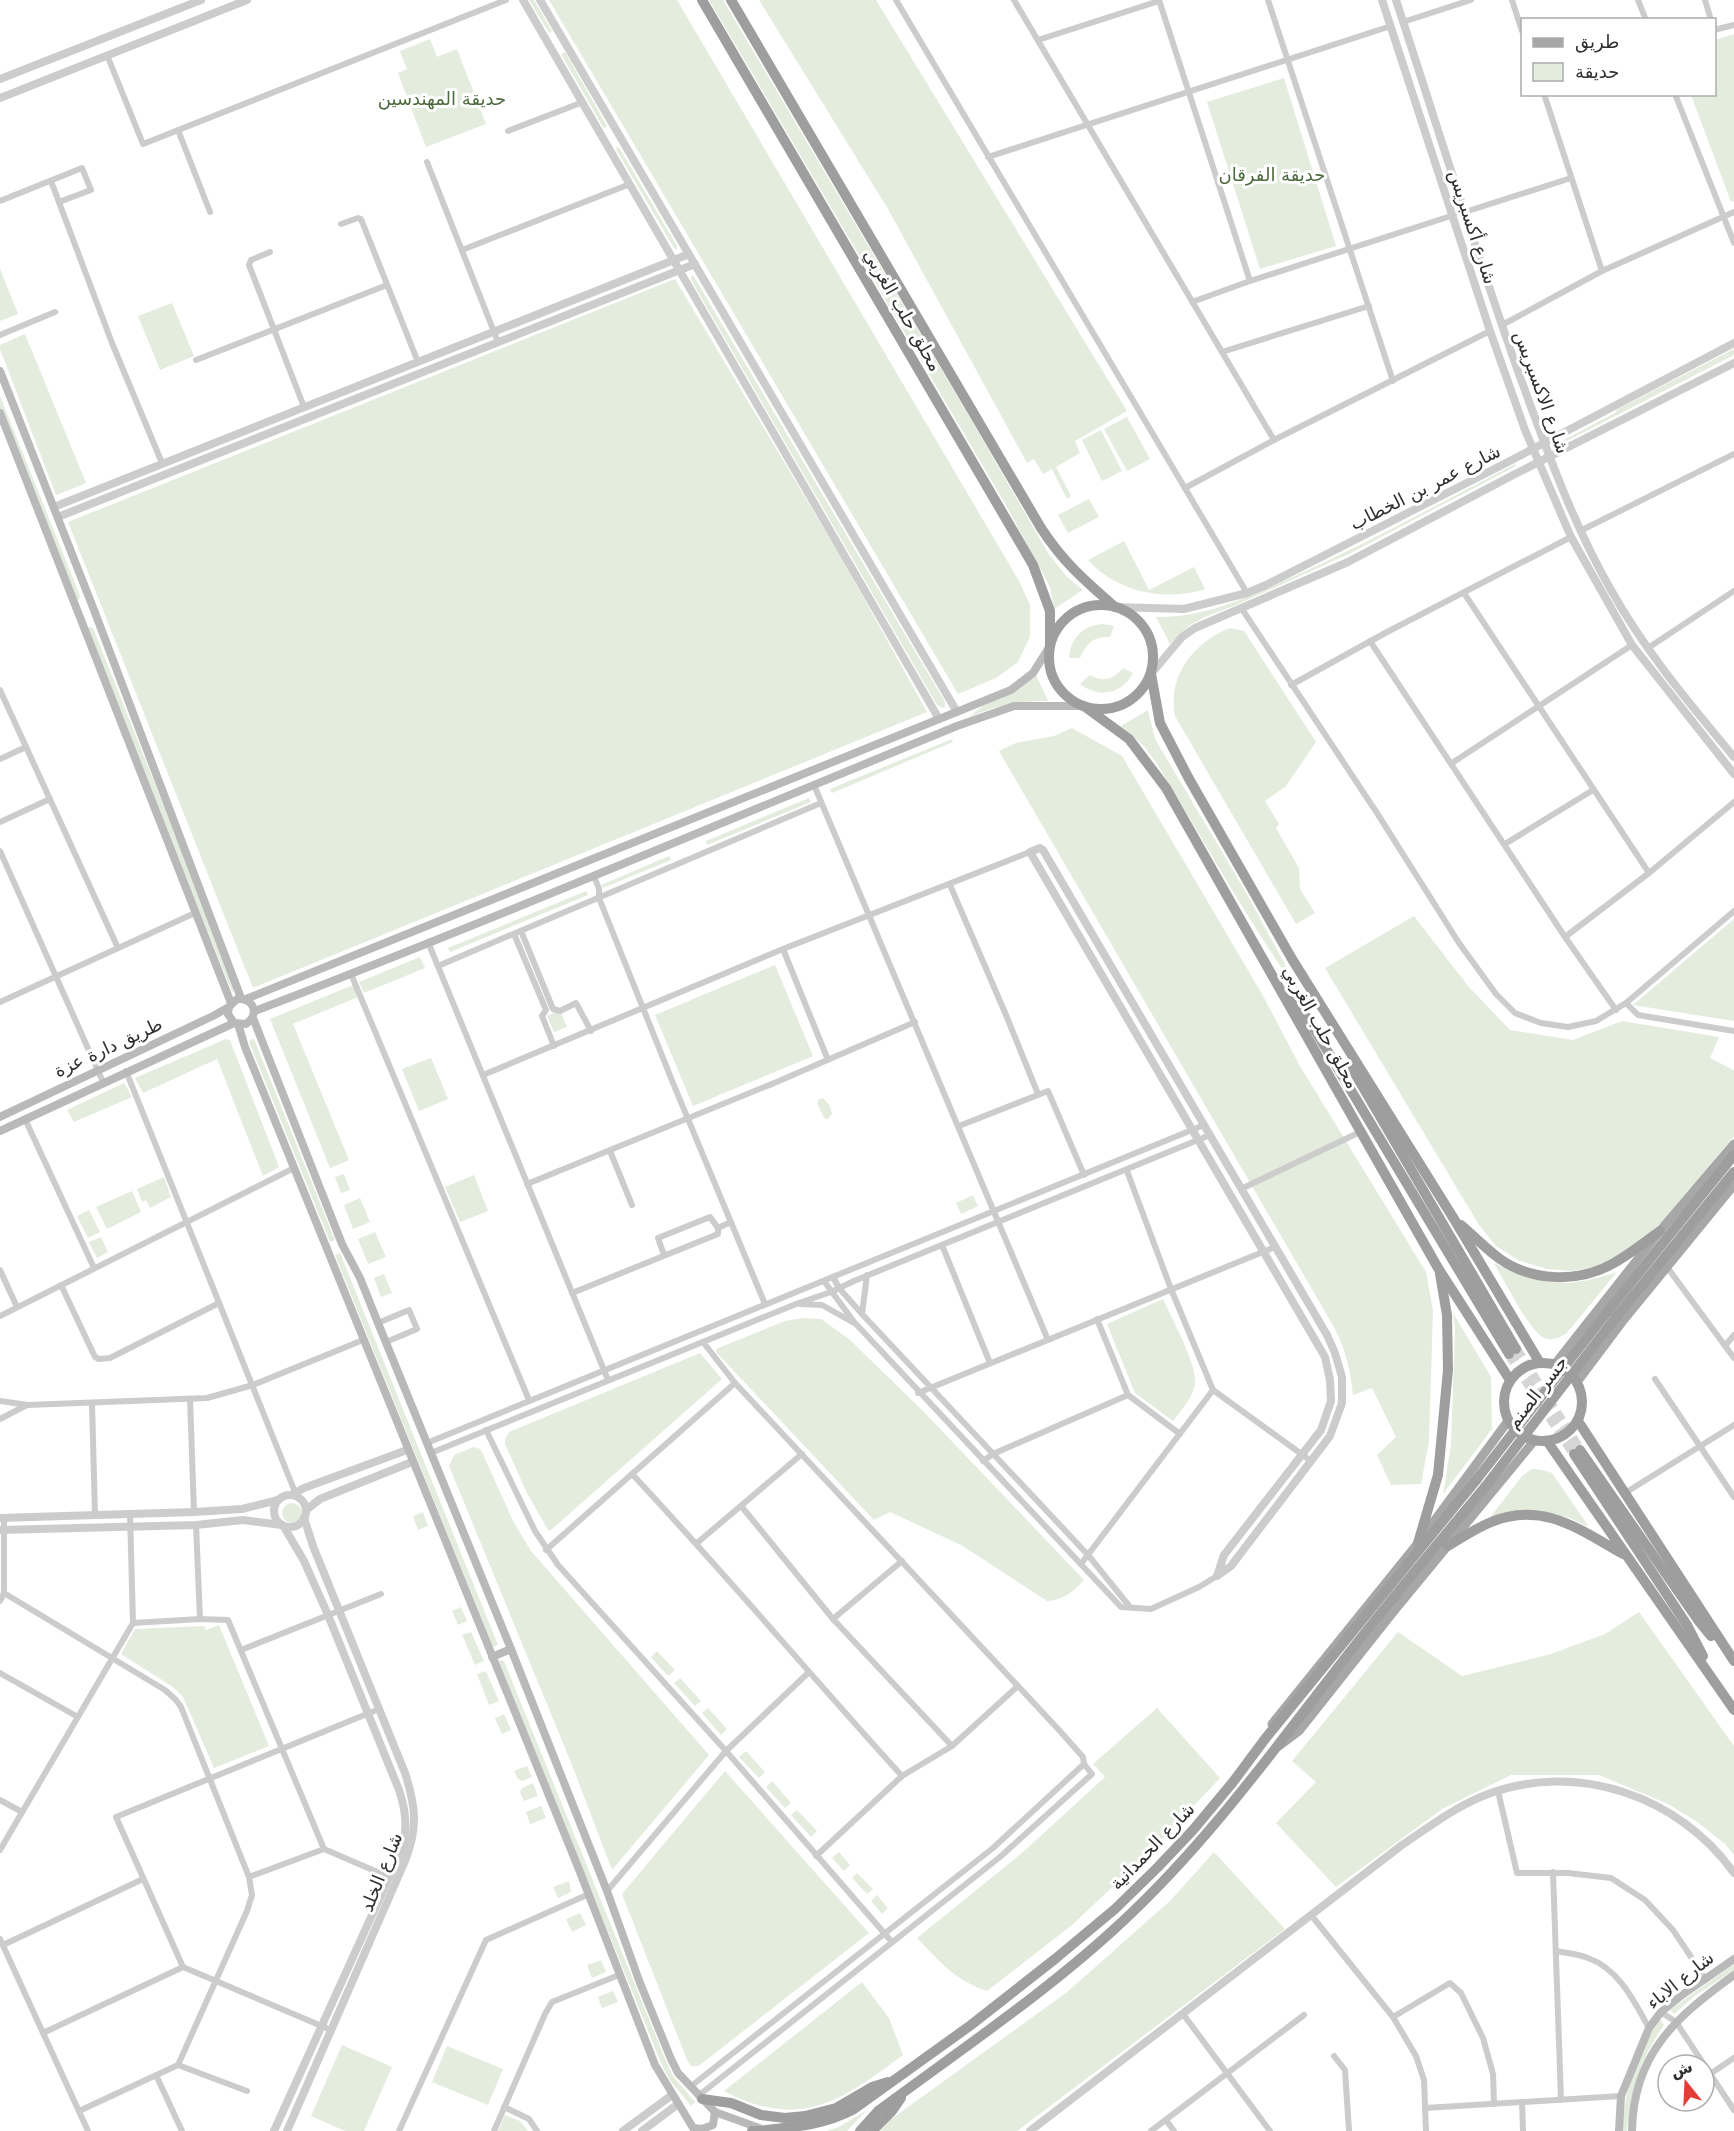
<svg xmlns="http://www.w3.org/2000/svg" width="1734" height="2131" font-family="'DejaVu Sans',Cairo,sans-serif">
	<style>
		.green { fill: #e4ecde }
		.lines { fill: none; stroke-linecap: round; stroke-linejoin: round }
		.trunk-tunnel { stroke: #d5d5d5; stroke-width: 10; stroke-dasharray: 10 5; stroke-linecap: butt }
		.minor { stroke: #ccc; stroke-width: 6 }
		.tertiary { stroke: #ccc; stroke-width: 8 }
		.secondary { stroke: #b9b9b9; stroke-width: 8 }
		.primary { stroke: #a7a7a7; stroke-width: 9 }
		.trunk { stroke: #9e9e9e; stroke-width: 10 }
		.trunk-bridge { stroke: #9e9e9e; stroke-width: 10 }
		.labels { text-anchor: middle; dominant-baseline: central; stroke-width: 6; stroke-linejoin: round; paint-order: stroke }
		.park-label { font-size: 18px; fill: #4d6a3e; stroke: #fff }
		.street-label { font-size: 18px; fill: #2f2f2f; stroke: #fff }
	</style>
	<rect width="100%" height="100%" fill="#fff"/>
	<g class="green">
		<path d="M529,0H534L552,31L549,33Z"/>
		<path d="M549,0H677L1019,581L1030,605V637L1018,662L996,678L958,694Z"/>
		<path d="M709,0H723L969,416L1048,553L1067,577L1083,590L1054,609L1050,587L1003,500Z"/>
		<path d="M759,0H876L1127,411L1075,441L1080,453L1056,467L1071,496L1067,499L1052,469L1043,474L1034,459L1027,463L888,209Z"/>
		<path d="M1734,34V201L1731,202L1691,95L1714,94L1715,40Z"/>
		<path d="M430,39L437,57L457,49L486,124L426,147L398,73L407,69L400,51Z"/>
		<path d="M565,52L607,126L604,129L561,54Z"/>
		<path d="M1284,78L1336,246L1260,269L1207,102Z"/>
		<path d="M616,146L620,149L677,246V250L674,248L617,151Z"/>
		<path d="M0,269L18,314L0,321Z"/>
		<path d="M693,275L945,702V707L942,708L937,705L691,280V277Z"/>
		<path d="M675,279L842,559L927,712L253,988L68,522Z"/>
		<path d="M172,303L194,356L160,370L138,316Z"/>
		<path d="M25,334L86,483L56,495L0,349V345Z"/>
		<path d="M1734,349V355L1557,446L1556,444L1615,413L1618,409Z"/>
		<path d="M0,396L80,596L79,600H75L0,413Z"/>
		<path d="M1127,417L1150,459L1127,471L1104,429Z"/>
		<path d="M1101,430L1122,471L1102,481L1082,440Z"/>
		<path d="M1515,464L1516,466L1351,553L1236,605L1205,617L1190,625L1170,644L1156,617C1207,618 1250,596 1295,576C1370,542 1442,502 1515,464Z"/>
		<path d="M1089,499L1099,517L1068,533L1058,515Z"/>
		<path d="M1124,541L1149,590L1194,567L1205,589C1164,602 1117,592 1088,560Z"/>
		<path d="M1102,624L1114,626L1110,637C1094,636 1086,643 1080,658H1069C1071,638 1082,626 1102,624Z"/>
		<path d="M89,627L93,628L237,990L232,992L86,630Z"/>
		<path d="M1230,628L1244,631L1316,742L1286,786L1265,801L1279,824L1276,828L1299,868L1300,889L1315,913L1296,924L1175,716C1167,676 1194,642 1230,628Z"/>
		<path d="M1123,668L1133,673C1122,694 1099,699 1080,684L1090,675C1103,683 1114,679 1123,668Z"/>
		<path d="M1036,675L1048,701C1015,701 999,705 969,717L983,706L1014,693Z"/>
		<path d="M1148,710L1155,739L1244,889L1305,1001C1249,925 1205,841 1155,761L1144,746L1121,726Z"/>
		<path d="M1072,728L1122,756L1262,994L1300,1066L1426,1272L1433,1311L1429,1441L1421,1484L1391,1485L1377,1455L1396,1437L1372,1388L1353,1395C1350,1370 1346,1350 1334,1327L999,751L1016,743L1054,736Z"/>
		<path d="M952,739L953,742L832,793L830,789Z"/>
		<path d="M809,798L811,802L707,845L706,841Z"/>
		<path d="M669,856L671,860L603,888L601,885Z"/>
		<path d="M586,891L588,895L450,952L448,948Z"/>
		<path d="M1414,916L1468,986L1510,1030L1573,1040L1622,1021L1719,1037L1710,1058L1734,1070V1136L1663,1221L1631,1249L1603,1265L1573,1271L1547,1269L1520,1261L1496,1246L1479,1225L1325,968Z"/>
		<path d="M1734,919V1021L1633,1005Z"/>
		<path d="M420,957L425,968L364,993L359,982Z"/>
		<path d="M775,965L813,1056L693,1106L655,1015Z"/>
		<path d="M353,985L358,997L293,1024L349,1160L330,1168L270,1019Z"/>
		<path d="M560,1010L567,1027L554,1032L547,1016Z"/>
		<path d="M226,1039L230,1040L279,1167L263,1176L217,1059L143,1093L135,1078Z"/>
		<path d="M251,1039H254L335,1240L330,1242L249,1042Z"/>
		<path d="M431,1058L448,1099L419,1111L402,1069Z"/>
		<path d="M124,1083L132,1097L74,1122L67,1110Z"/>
		<path d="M823,1098L830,1106L832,1114L828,1119L824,1118L818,1105V1100Z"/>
		<path d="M344,1174L350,1190L341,1193L335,1177Z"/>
		<path d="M474,1175L488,1211L460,1222L445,1187Z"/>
		<path d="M164,1177L171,1197L150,1208L146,1200L142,1202L137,1189Z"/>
		<path d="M132,1191L141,1212L107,1229L96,1207Z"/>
		<path d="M973,1195L978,1206L961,1214L956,1203Z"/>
		<path d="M360,1198L370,1222L353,1229L344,1205Z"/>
		<path d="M89,1210L100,1232L88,1238L77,1216Z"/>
		<path d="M375,1232L386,1257L368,1264L358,1239Z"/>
		<path d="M101,1237L108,1252L97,1258L89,1242Z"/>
		<path d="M340,1253L498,1645L493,1647L335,1255Z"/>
		<path d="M1494,1263C1543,1286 1565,1289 1617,1272L1566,1334C1559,1338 1552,1341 1544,1338C1529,1331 1504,1280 1494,1263Z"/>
		<path d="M384,1274L392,1293L381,1297L374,1278Z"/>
		<path d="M1163,1299C1172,1319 1197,1364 1195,1384C1193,1398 1180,1411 1173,1421L1135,1393L1107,1324Z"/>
		<path d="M1453,1313L1491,1377L1492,1429L1443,1494L1451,1445L1455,1330Z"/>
		<path d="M803,1318L821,1319L849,1339L923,1411L1084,1580C1074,1591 1062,1601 1047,1601L961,1545L890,1512L874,1520L717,1353L716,1349L785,1321Z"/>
		<path d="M700,1353L722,1379L551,1530H548L526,1491L505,1444V1439L509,1432Z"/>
		<path d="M474,1447L480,1449L483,1454L513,1521L531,1551L709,1755L612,1870L572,1765L449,1466L454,1455Z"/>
		<path d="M1532,1469L1543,1470L1552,1473L1589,1527L1570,1518L1553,1514L1485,1524L1522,1476Z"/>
		<circle cx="292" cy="1513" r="10"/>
		<path d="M423,1512L428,1526L418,1530L413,1516Z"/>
		<path d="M461,1607L467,1621L458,1625L452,1611Z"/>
		<path d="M1639,1612L1734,1746V1855L1725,1844L1696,1821L1668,1804L1599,1775H1511L1442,1809L1336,1887L1276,1823L1316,1782L1292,1761L1398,1632L1462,1676L1551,1654L1605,1634Z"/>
		<path d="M219,1625L269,1746L214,1768L183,1697L173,1687L121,1654L135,1629L204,1626L206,1630Z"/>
		<path d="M471,1632L484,1661L475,1665L462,1635Z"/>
		<path d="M657,1651L675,1670L668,1676L651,1657Z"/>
		<path d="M501,1660L504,1661L666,2061L673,2076L695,2102L691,2106L669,2079L661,2063L499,1662Z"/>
		<path d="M486,1671L499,1701L489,1705L477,1674Z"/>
		<path d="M680,1678L701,1701L695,1706L674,1683Z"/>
		<path d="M708,1708L727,1729L721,1735L702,1713Z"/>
		<path d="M1157,1708L1220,1778L1158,1844L1072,1925L987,1991C956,1981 939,1961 917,1938L1022,1853L1105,1777L1093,1764Z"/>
		<path d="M504,1714L511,1730L502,1734L495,1718Z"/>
		<path d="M746,1751L765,1772L759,1778L739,1757Z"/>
		<path d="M527,1766L532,1777L522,1781L518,1779L514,1771Z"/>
		<path d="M725,1771L869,1933L705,2061L698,2066H691L687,2060L622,1894Z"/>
		<path d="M772,1781L791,1803L785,1808L766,1787Z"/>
		<path d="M533,1783L538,1796L524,1801L520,1792L522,1788Z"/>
		<path d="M541,1806L546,1818L530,1824L526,1812Z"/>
		<path d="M797,1810L817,1831L811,1837L791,1815Z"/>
		<path d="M839,1852L850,1865L844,1871L832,1858Z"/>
		<path d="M1214,1852L1285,1929L1017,2131H880L890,2120L1066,1993L1171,1900Z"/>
		<path d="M857,1873L873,1889L867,1894L852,1878Z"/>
		<path d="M569,1881L571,1892L558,1898L553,1887Z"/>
		<path d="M877,1895L888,1908L882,1914L871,1901Z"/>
		<path d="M580,1913L586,1925L572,1932L566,1919Z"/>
		<path d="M601,1960L606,1972L592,1978L587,1965Z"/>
		<path d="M1734,1964V1970L1696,1995L1674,2014L1670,2010Z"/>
		<path d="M862,1982L889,2018L903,2055C841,2101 800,2131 724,2091Z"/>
		<path d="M613,1991L618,2002L602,2008L598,1997Z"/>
		<path d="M1660,2020L1664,2025C1640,2060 1631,2089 1627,2131H1623C1623,2093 1637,2051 1660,2020Z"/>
		<path d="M342,2045L392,2067L364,2131H345L311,2116Z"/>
		<path d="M447,2046L503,2069L488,2105L432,2082Z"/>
		<path d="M867,2110L847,2131H827L839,2127Z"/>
		<path d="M505,2115L520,2121L528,2131H498Z"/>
	</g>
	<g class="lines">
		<g class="trunk-tunnel">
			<path d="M1516,1349L1580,1450"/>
			<path d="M1509,1354L1574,1454"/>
		</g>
		<g class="minor">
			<path d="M896,0L1247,593"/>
			<path d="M1014,0L1274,440"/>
			<path d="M1159,0L1250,281"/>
			<path d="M1268,0L1393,381"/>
			<path d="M1512,0L1522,31"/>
			<path d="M1638,0L1646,20"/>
			<path d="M1705,0L1711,20"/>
			<path d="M1403,22L1471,0"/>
			<path d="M1714,30L1734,25"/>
			<path d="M1038,40L1159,1"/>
			<path d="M107,55L143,144L506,0"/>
			<path d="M1544,94L1602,271"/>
			<path d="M1675,94L1734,243"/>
			<path d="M178,130L210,212"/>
			<path d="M508,131L583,102"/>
			<path d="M988,157L1391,26"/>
			<path d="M427,162L498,342"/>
			<path d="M51,181L112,343L162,463"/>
			<path d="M0,201L82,168L91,190L59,202"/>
			<path d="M1465,212L1571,178"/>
			<path d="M341,224L358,218L361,219L418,362"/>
			<path d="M462,250L630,184"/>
			<path d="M270,252L251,260L249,265L304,407"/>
			<path d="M1192,302L1250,281L1454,215"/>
			<path d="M1502,325L1602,271L1734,212"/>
			<path d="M0,335L55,312"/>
			<path d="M1222,352L1369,306"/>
			<path d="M196,360L387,285"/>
			<path d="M1185,488L1274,440L1490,331"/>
			<path d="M1580,531L1734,454"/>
			<path d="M1464,593L1649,873"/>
			<path d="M1242,609L1377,813L1459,943L1496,994L1515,1013L1541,1023L1568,1027L1596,1021L1626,1003L1734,911"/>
			<path d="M1370,641L1565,937L1616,1010"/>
			<path d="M1648,648L1734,591"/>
			<path d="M1291,685L1387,632L1571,537"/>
			<path d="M0,690L118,948"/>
			<path d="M0,759L26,747"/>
			<path d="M1452,763L1632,645"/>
			<path d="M814,785L1048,1340"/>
			<path d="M0,822L50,799"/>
			<path d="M1505,844L1593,790"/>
			<path d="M0,851L103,1082"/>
			<path d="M594,876L599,889V898L673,1083L765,1304"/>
			<path d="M950,885L1006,1015L1038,1094"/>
			<path d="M521,931L553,1009L560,1011L576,1003L591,1031"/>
			<path d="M514,934L546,1010L542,1016L554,1046"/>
			<path d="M1565,937L1649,873L1734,802"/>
			<path d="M428,942L608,1380"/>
			<path d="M783,949L828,1060"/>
			<path d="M438,966L821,803"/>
			<path d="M351,974L529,1400"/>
			<path d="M0,1002L195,913"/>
			<path d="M1626,1003L1638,1015L1734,1031"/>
			<path d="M126,1071L297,1497"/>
			<path d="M483,1075L783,949L1030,852"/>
			<path d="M25,1119L94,1268"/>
			<path d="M959,1126L1048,1091L1084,1175"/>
			<path d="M610,1151L632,1205"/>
			<path d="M527,1184L779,1081L915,1022"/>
			<path d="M1241,1189L1360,1132"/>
			<path d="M942,1245L990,1363"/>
			<path d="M664,1255L658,1238L710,1217L718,1228"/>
			<path d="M1667,1267L1734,1358"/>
			<path d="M0,1270L17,1307"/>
			<path d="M833,1277L839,1288L862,1314L1088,1555L1130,1607"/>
			<path d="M824,1281L854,1322"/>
			<path d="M61,1285L95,1357L99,1359L110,1358L219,1303"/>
			<path d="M572,1293L718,1234V1228L731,1222"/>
			<path d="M800,1304L822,1305L856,1324L1121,1607L1151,1609L1199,1587L1217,1576"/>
			<path d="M862,1314L867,1275"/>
			<path d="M0,1316L294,1168"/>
			<path d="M378,1323L409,1310L417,1329L386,1342"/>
			<path d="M1725,1346L1734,1335"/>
			<path d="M1655,1379L1734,1497"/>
			<path d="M1213,1390L1311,1461"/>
			<path d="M918,1393L1275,1247"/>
			<path d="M1128,1395L1180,1434"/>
			<path d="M190,1399L194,1512"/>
			<path d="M0,1401L28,1405L207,1398L253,1385L363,1340"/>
			<path d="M92,1403L95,1515"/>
			<path d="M0,1419L27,1405"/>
			<path d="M486,1430L535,1531L558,1565L726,1751L892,1942"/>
			<path d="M427,1443L1204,1125"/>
			<path d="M431,1453L796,1304L831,1292L854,1281L1210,1135"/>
			<path d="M983,1461L993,1454L1128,1395L1097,1319"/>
			<path d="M632,1474C724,1572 811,1676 902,1776L816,1856"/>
			<path d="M1625,1493L1734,1425"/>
			<path d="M742,1507L833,1619L952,1746L902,1776"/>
			<path d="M196,1525L200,1619"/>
			<path d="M697,1543L802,1454"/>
			<path d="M546,1550L735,1383"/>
			<path d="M1081,1564L1213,1390L1171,1289L1127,1171"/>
			<path d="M4,1593L165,1690L176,1700L181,1707L249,1877L252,1895L247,1911L178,2065L79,2111"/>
			<path d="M0,1601L4,1593V1518"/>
			<path d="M833,1619L902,1561"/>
			<path d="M133,1623L200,1619L228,1620L324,1849L389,1877"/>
			<path d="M241,1650L381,1594"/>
			<path d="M0,1673L78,1717"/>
			<path d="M952,1746L1018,1686"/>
			<path d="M1498,1791L1517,1873H1568L1611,1878L1645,1900L1673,1930L1705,1978"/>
			<path d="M0,1800L22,1812"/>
			<path d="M0,1850L133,1623L130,1514"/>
			<path d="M1553,1872L1561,2100"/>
			<path d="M249,1877L324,1849"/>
			<path d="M607,1891L726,1751L808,1673"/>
			<path d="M1311,1915L1393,2017L1416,2056L1424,2080L1426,2131"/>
			<path d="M0,1939L88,2131"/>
			<path d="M3,1945L143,1879"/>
			<path d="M1556,1951C1566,1953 1578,1954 1588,1958C1619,1969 1634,2001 1649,2028"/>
			<path d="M1661,2012L1676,2022L1734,2110"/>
			<path d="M1183,2014L1270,2131"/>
			<path d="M1393,2017L1450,1983L1461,1993L1483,2038L1493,2074L1494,2104"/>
			<path d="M331,2030L183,1967L116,1817L379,1709"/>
			<path d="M43,2033L183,1967"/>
			<path d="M1334,2056L1345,2070L1349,2131"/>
			<path d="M178,2065L247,2091"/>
			<path d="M1710,2074L1734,2058"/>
			<path d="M156,2075L182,2131"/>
			<path d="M690,2087L993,1848L1084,1764"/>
			<path d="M698,2096L1000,1857L1092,1774L1084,1764L1083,1757L1059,1730L735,1383L703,1342"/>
			<path d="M1522,2102L1523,2131"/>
			<path d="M504,2107L529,2119L537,2131"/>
			<path d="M1425,2108L1621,2096"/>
			<path d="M1166,2120L1174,2131"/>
			<path d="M399,2131L486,1940L589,1894"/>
			<path d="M494,2131L545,2014L552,2002L619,1975"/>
			<path d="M1151,2131L1304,2015"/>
		</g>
		<g class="tertiary">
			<path d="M523,0L939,719"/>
			<path d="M540,0L957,712"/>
			<path d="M1382,0L1490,331L1525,430L1571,537L1632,645L1734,774"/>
			<path d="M1396,0C1437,125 1475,250 1519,374C1546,448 1572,522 1611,590C1645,651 1690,704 1734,757"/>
			<path d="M0,79L201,0"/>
			<path d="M0,98L247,0"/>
			<path d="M54,507L689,254"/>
			<path d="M58,517L695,264"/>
			<path d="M1115,607L1184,609L1247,593L1266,585L1504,464L1734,343"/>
			<path d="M1151,674L1182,637L1195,628L1348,562L1517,473L1734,363"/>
			<path d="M1040,848L1043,850L1327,1335L1335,1353L1342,1377V1403L1330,1436L1231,1566L1217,1576L1224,1555L1321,1430L1331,1401L1330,1380L1325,1357L1030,852Z"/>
			<circle cx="290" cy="1511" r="16"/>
			<path d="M291,1495L304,1488L407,1450"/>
			<path d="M306,1510L320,1499L412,1462"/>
			<path d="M0,1518L194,1512L242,1509L278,1500"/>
			<path d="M0,1530L196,1525L243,1520L282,1525"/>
			<path d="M274,2131L402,1849C408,1829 406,1810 399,1790L328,1615L304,1561L284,1527"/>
			<path d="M287,2131L405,1861C418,1828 416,1807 405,1773L313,1546L304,1518"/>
			<path d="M623,2131L672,2095"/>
			<path d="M642,2131L678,2104"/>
			<path d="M1030,2131L1402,1845C1429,1827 1456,1806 1488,1794C1578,1761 1679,1796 1734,1873"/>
		</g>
		<g class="secondary">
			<path d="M0,371L94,610L241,998"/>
			<path d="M0,413L231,1003"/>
			<path d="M246,999L1011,690L1033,673L1050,646"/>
			<path d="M255,1011C490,921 723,822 957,726L1014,706H1084"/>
			<path d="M253,1018L342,1244L360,1278L378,1323L511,1649L607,1891L640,1983L671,2059L678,2073L715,2112L765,2130"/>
			<path d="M238,1024L245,1047L578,1867L655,2065L695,2131"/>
			<path d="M0,1117L213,1016L229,1007L237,999C254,998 260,1014 246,1024L234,1023L228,1014L229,1007"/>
			<path d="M0,1131L234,1023"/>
			<path d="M492,1657L511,1649"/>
			<path d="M694,2128L702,2129L713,2125L715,2112"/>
			<path d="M1619,2131L1621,2096L1649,2028L1661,2012L1682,1995L1734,1959"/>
			<path d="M1632,2131C1633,2054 1676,2017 1734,1975"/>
		</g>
		<g class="primary">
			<path d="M1555,1364L1660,1231L1734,1144"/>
			<path d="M1577,1382L1622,1322L1734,1185"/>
			<path d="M1272,1724L1418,1543L1508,1421"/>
			<path d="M1279,1746L1299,1731L1394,1611L1534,1441"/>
		</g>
		<g class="trunk">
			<path d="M702,0L1033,565L1050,611V646"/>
			<path d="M731,0L1041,528C1063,562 1085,581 1115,607"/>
			<circle cx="1101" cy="657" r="52"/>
			<path d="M1151,674L1160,723L1188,777L1292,959L1454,1219L1540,1363"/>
			<path d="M1084,706L1129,739L1166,788L1438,1268L1510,1380"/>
			<path d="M1293,999L1310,1022L1509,1354"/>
			<path d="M1350,1065L1516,1349"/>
			<path d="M1461,1225C1474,1236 1486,1249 1500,1259C1533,1282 1579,1283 1614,1263C1630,1254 1645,1242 1660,1231"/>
			<path d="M1608,1311L1734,1155"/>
			<path d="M1616,1317L1734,1172"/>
			<circle cx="1543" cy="1402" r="39"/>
			<path d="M1578,1421L1734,1661"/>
			<path d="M1547,1441L1734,1710"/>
			<path d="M1580,1450L1698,1620L1711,1636"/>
			<path d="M1574,1454L1687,1625L1703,1656"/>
			<path d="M1418,1543L1438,1475L1448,1370L1447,1315L1440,1274"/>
			<path d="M1448,1546C1461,1538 1475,1529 1489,1523C1541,1500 1579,1529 1623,1554"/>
			<path d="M702,2099L731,2103L761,2115L785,2118L805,2116L836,2108L872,2087L888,2082"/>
			<path d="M766,2130C797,2127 826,2124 854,2109L971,2025L1055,1959L1115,1909L1158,1867L1193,1830L1233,1782L1265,1739L1477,1479"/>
			<path d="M752,2131H772"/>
			<path d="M860,2131L878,2111C960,2050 1047,1992 1122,1922C1205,1845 1270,1755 1339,1666C1386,1605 1436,1546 1485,1487"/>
			<path d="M872,2131L892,2111L901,2098"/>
		</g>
		<g class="trunk-bridge">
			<path d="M1477,1479L1608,1311"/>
			<path d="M1485,1487L1616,1317"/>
		</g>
	</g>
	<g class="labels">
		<g class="park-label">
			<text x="442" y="98">حديقة المهندسين</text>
			<text x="1272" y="174">حديقة الفرقان</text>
		</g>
		<g class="street-label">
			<text transform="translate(1473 227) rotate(72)">شارع أكسبريس</text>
			<text transform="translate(903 310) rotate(60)">محلق حلب الغربي</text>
			<text transform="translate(1542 392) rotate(70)">شارع الاكسبريس</text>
			<text transform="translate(1425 487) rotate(-27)">شارع عمر بن الخطاب</text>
			<text transform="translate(1321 1027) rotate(61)">محلق حلب الغربي</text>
			<text transform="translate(108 1047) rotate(-25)">طريق دارة عزة</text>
			<text transform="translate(1537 1392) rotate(-52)">جسر الصنم</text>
			<text transform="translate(1152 1846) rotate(-46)">شارع الحمدانية</text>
			<text transform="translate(381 1872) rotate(-68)">شارع الخلد</text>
			<text transform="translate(1680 1980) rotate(-39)">شارع الاباء</text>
		</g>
	</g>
	<rect x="1521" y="18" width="195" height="78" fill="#ffffff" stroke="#acacac" stroke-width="1.5"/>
	<rect x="1533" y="38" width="30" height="9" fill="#a7a7a7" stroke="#acacac" stroke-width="1.5"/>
	<text x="1575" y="48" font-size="18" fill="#2f2f2f">طريق</text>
	<rect x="1533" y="63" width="30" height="18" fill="#e4ecde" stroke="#acacac" stroke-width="1.5"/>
	<text x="1575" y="78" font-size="18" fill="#2f2f2f">حديقة</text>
	<g transform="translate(1686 2083) rotate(342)"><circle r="28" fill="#ffffff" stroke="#acacac" stroke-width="1.5"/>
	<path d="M0-4.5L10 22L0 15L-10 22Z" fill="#e13e37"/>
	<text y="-9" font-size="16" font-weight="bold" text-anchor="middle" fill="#2f2f2f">ش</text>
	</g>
</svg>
